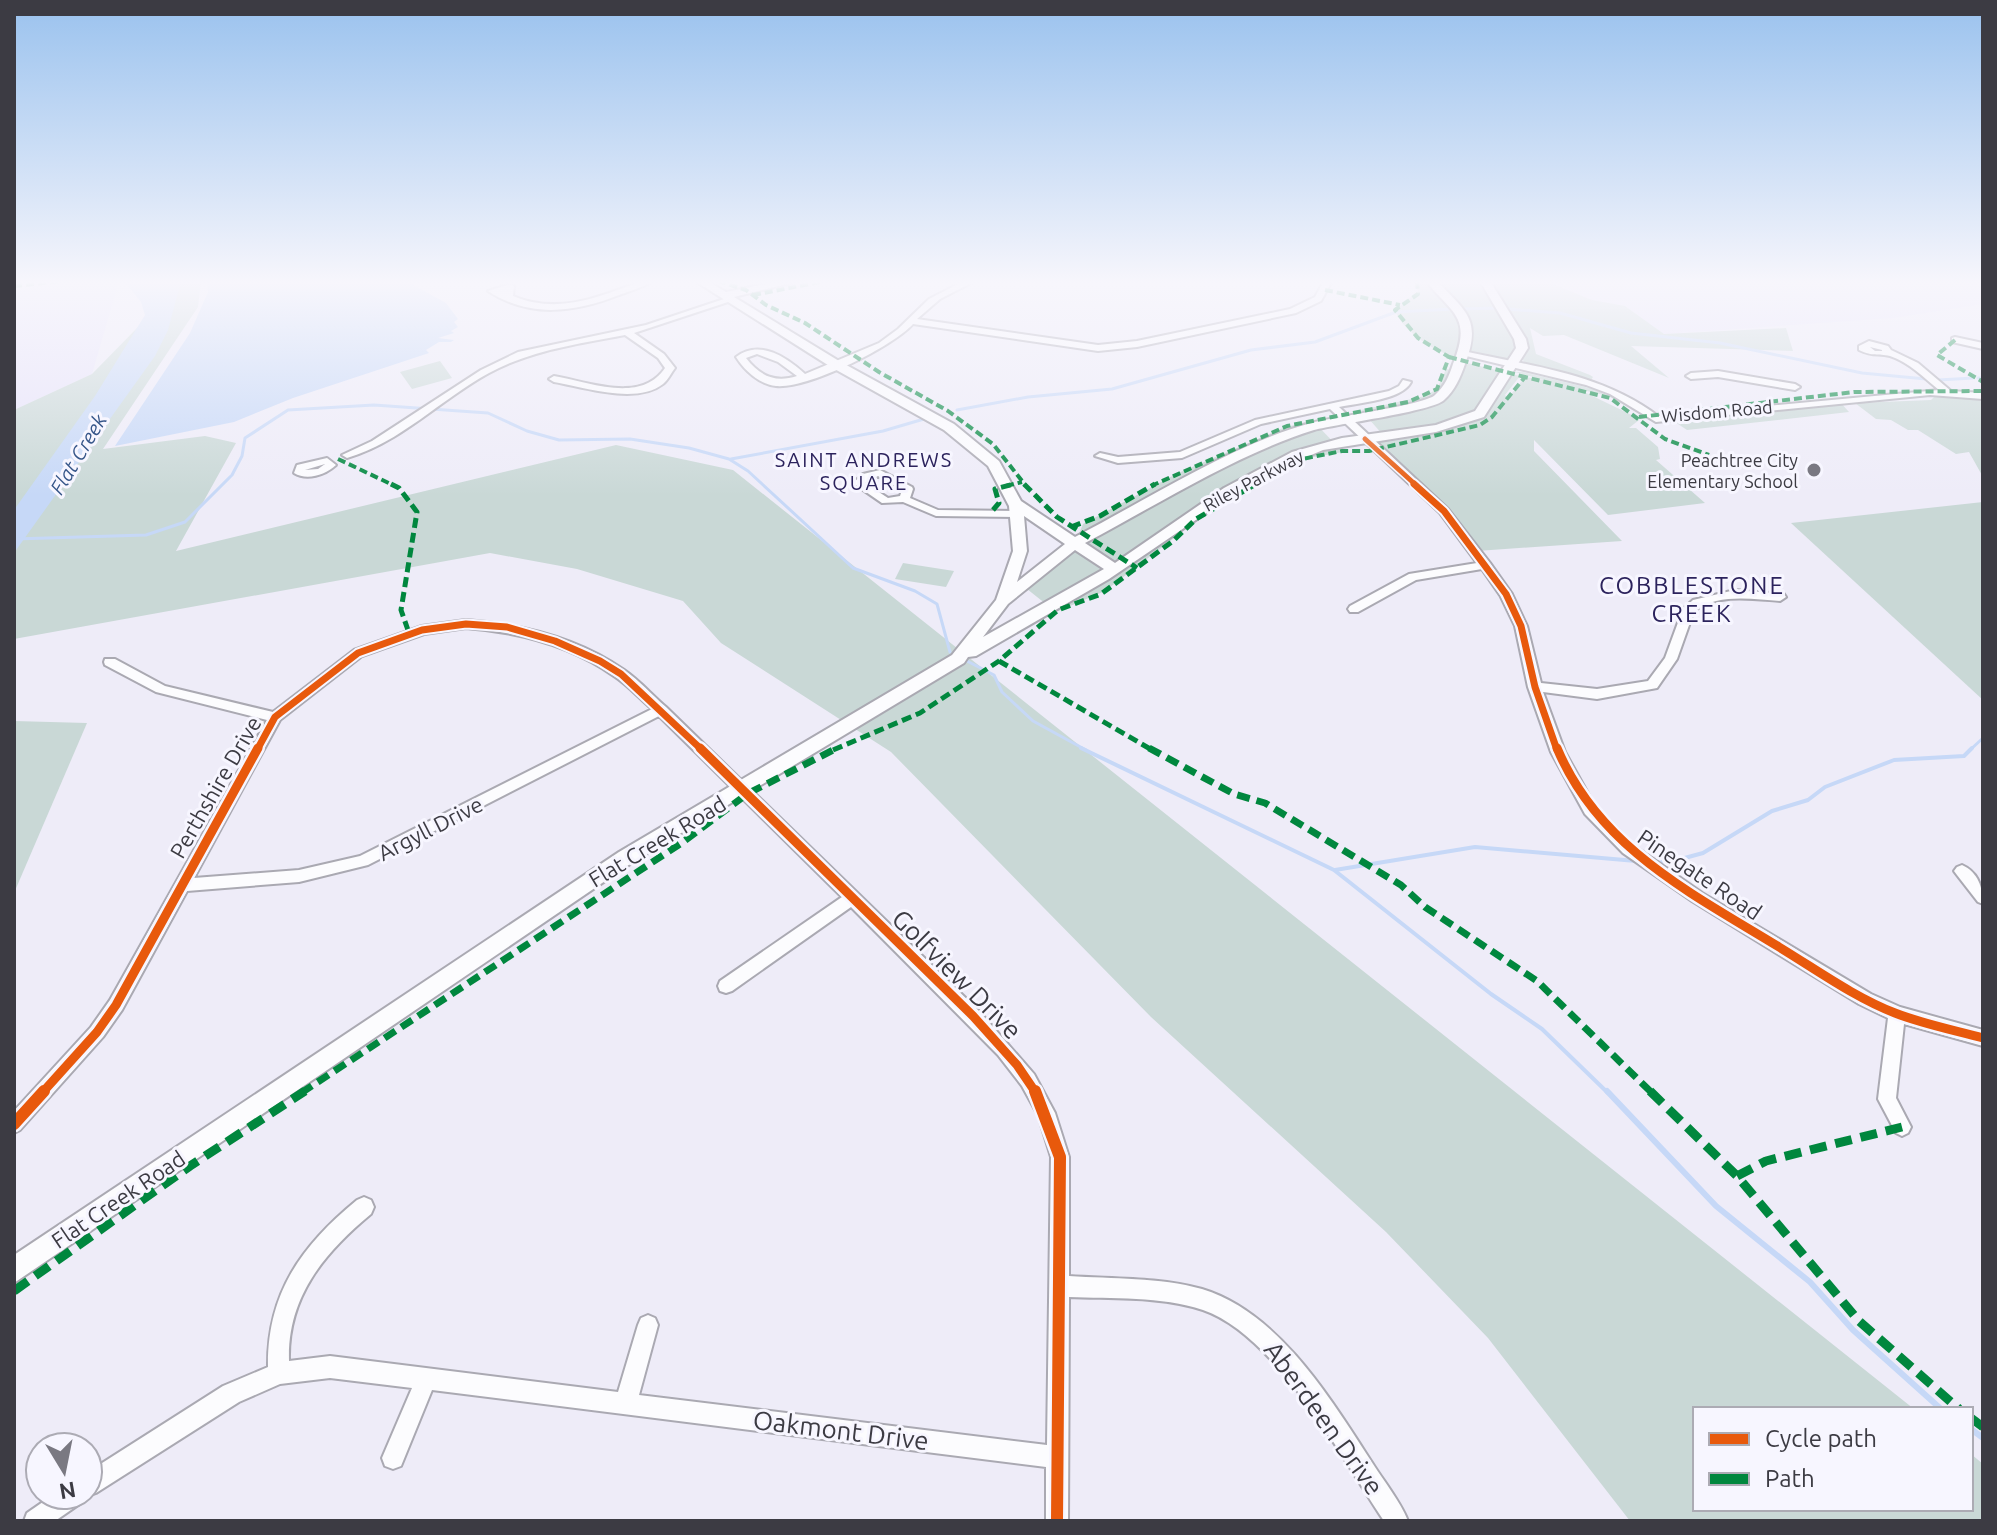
<svg xmlns="http://www.w3.org/2000/svg" width="1997" height="1535" font-family="Ubuntu,sans-serif">
	<style>
		.built { fill: #e8e4fa }
		.green { fill: #c9d8d6 }
		.water { fill: #c6d8f7 }
		.lines { fill: none; stroke-linecap: round; stroke-linejoin: round }
		.stream-far2 { stroke: #c6d8f7; stroke-width: 3 }
		.stream-far1 { stroke: #c6d8f7; stroke-width: 4 }
		.stream { stroke: #c6d8f7; stroke-width: 6 }
		.minor-casing { stroke: #aaa9b2; stroke-width: 4 }
		.tertiary-casing { stroke: #aaa9b2; stroke-width: 4 }
		.minor { fill: #fcfcfe; fill-rule: evenodd }
		.tertiary { fill: #fcfcfe; fill-rule: evenodd }
		.quiet-far3 { stroke: #00873e; stroke-width: 4; stroke-dasharray: 8 4; stroke-linecap: butt }
		.quiet-far2 { stroke: #00873e; stroke-width: 5; stroke-dasharray: 10 5; stroke-linecap: butt }
		.quiet-far1 { stroke: #00873e; stroke-width: 7; stroke-dasharray: 13 7; stroke-linecap: butt }
		.quiet { stroke: #00873e; stroke-width: 9; stroke-dasharray: 17 9; stroke-linecap: butt }
		.cycleway-far3-casing { stroke: #f7f6ff; stroke-width: 8 }
		.cycleway-far2-casing { stroke: #f7f6ff; stroke-width: 11 }
		.cycleway-far1-casing { stroke: #f7f6ff; stroke-width: 14 }
		.cycleway-casing { stroke: #f7f6ff; stroke-width: 17 }
		.cycleway-far3 { stroke: #e8590c; stroke-width: 5 }
		.cycleway-far2 { stroke: #e8590c; stroke-width: 7 }
		.cycleway-far1 { stroke: #e8590c; stroke-width: 9 }
		.cycleway { stroke: #e8590c; stroke-width: 12 }
		.poi-dot { fill: #7a7982; stroke: #f7f6ff; stroke-width: 3 }
		.labels { text-anchor: middle; dominant-baseline: central; stroke-width: 6; stroke-linejoin: round; paint-order: stroke }
		.far-street-label { font-size: 18px; fill: #3c3b43; stroke: #f7f6ff }
		.far-poi-label { font-size: 18px; fill: #3c3b43; stroke: #f7f6ff; text-anchor: end }
		.far-water-label { font-size: 20px; font-style: italic; fill: #365689; stroke: #f7f6ff }
		.far-neighbourhood-label { font-size: 20px; letter-spacing: 2px; fill: #2c235d; stroke: #f7f6ff }
		.street-label { font-size: 22px; fill: #3c3b43; stroke: #f7f6ff }
		.neighbourhood-label { font-size: 24px; letter-spacing: 2px; fill: #2c235d; stroke: #f7f6ff }
		.near-street-label { font-size: 26px; fill: #3c3b43; stroke: #f7f6ff }
	</style>
	<rect width="100%" height="100%" fill="#eeecf8"/>
	<g class="built">
		<path d="M14,281H119L92,374L14,410Z"/>
		<path d="M1545,281H1983V304L1894,318L1664,334L1625,306L1592,300Z"/>
	</g>
	<g class="green">
		<path d="M183,281H201L198,307L103,449L205,436L236,443L176,551L616,445L733,470L1914,1409H1695V1509H1971V1454L1983,1464V1521H1630L1488,1338L1386,1232L1151,1017L891,752L721,643L683,601L577,569L490,553L14,639V410L92,374Z"/>
		<path d="M1414,281H1545L1592,300L1625,306L1664,334L1786,328L1793,351L1631,346L1669,378L1564,335L1543,336L1530,328L1536,354L1590,375L1593,377L1591,380L1525,365L1516,342L1511,359L1498,360L1471,353L1462,334L1455,357C1435,352 1401,330 1395,310L1418,291Z"/>
		<path d="M440,361L452,378L412,389L400,372Z"/>
		<path d="M1464,362L1520,376L1505,395L1508,398L1525,377L1544,380L1515,372H1523L1610,393L1642,414L1608,396L1557,384L1578,389L1636,417L1639,420L1629,428H1636L1658,447L1660,459L1656,460L1705,503L1608,515L1534,440V451L1622,541L1477,551L1429,495L1365,439L1383,435L1361,410L1425,396L1437,389L1446,369L1458,371Z"/>
		<path d="M1936,395L1983,400V477L1969,452L1956,454L1918,430H1908L1891,420L1876,419L1855,403L1931,400Z"/>
		<path d="M1840,402L1849,412L1687,430L1672,420Z"/>
		<path d="M1312,420L1343,452L1297,460L1216,506L1105,591L1056,612L1027,589L1038,574L1075,543L1083,524L1176,474L1283,428Z"/>
		<path d="M1983,502V700L1791,523Z"/>
		<path d="M903,563L954,571L946,587L895,579Z"/>
		<path d="M14,721L87,723L14,893Z"/>
	</g>
	<g class="water">
		<path d="M124,281H181L168,330L155,356L14,553V510L95,396L145,315L141,302Z"/>
		<path d="M207,281H406L446,303L458,319L454,322L458,327L451,331L454,333L438,338L454,340L451,342H439L426,350L429,353L293,398L234,422L115,446L190,333L208,292Z"/>
	</g>
	<g class="lines">
		<g class="stream-far2">
			<path d="M1462,309L1500,308"/>
			<path d="M1506,309L1560,313L1631,333L1720,343L1862,373L1926,379"/>
			<path d="M1978,378H1983"/>
			<path d="M1938,380L1973,378"/>
			<path d="M957,410L1028,397L1112,389L1251,350L1315,342L1396,312L1454,309"/>
			<path d="M731,459L883,431L924,419"/>
			<path d="M14,539L146,535L185,522L232,475L242,456L245,438L288,410L374,405L488,413L527,431L559,440L630,439L689,448L729,459L748,471L853,568L915,591L937,604L950,652"/>
			<path d="M965,660L994,675L1002,692L1033,721L1086,750"/>
			<path d="M1970,750L1983,738"/>
		</g>
		<g class="stream-far1">
			<path d="M1081,748L1334,870L1491,994L1542,1029L1608,1093"/>
			<path d="M1653,861L1670,862L1703,853L1772,811L1808,800L1825,787L1894,760L1964,756L1972,748"/>
			<path d="M1335,870L1475,847L1636,861"/>
		</g>
		<g class="stream">
			<path d="M1607,1091L1716,1206L1810,1282L1853,1330L1941,1409"/>
			<path d="M1971,1429L1983,1438"/>
		</g>
		<g class="minor-casing">
			<g id="minor">
				<path d="M642,281H653C643,287 630,291 619,295C574,313 529,318 488,291L510,284L514,286L513,296C559,315 598,297 642,281Z"/>
				<path d="M964,281H975L940,299L917,319L1098,345L1137,341L1290,309L1315,297L1324,281H1332L1321,301L1296,313L1137,347L1098,351L913,324C892,347 808,389 776,386C759,384 745,371 736,357C760,339 786,357 805,374L879,343L898,329L929,299ZM757,354L778,362L797,376C775,383 760,376 746,358Z"/>
				<path d="M727,298L734,300L634,333L664,354L675,368C671,373 668,380 663,384C636,405 584,387 554,382L549,379L554,376C589,382 641,404 665,368L658,358L625,335C579,344 531,350 489,373C441,399 400,443 347,458L342,455L372,441L481,370L518,352L646,325Z"/>
				<path d="M1955,337L1983,343V349L1952,342V338Z"/>
				<path d="M1869,341L1888,346L1891,350L1918,363L1951,391L1983,393V399L1930,395L1656,422L1610,394L1586,385L1458,354L1463,351C1531,366 1601,373 1658,416L1939,390C1924,378 1909,362 1890,356C1877,353 1874,357 1859,350V346ZM1870,347L1882,350V351H1875Z"/>
				<path d="M1718,371L1795,384L1800,387L1795,390L1718,377L1691,379L1686,376L1691,373Z"/>
				<path d="M1403,380L1411,382C1402,400 1358,403 1339,407L1448,509L1490,563L1512,594L1527,626L1541,683L1597,689L1648,681L1665,658L1683,609L1693,600L1735,590L1784,594L1786,597L1780,601C1753,599 1718,593 1694,611L1677,659L1657,688L1597,699L1543,692L1565,752L1595,806L1633,845L1702,893L1871,994L1900,1007L1983,1030V1046L1904,1024L1896,1098L1911,1127L1908,1133L1902,1136L1896,1133L1878,1099L1888,1018L1859,1004L1692,901L1623,853L1585,814L1551,752L1528,687L1515,626L1500,595L1482,569L1416,580L1358,612H1350L1348,609L1350,606L1409,574L1477,563L1440,513L1330,409L1261,424L1182,458L1118,463L1095,456L1100,453L1118,457L1180,452L1255,420L1389,391L1399,386Z"/>
				<path d="M327,458L336,465C325,475 307,481 294,473L297,465ZM325,464L318,469L305,470Z"/>
				<path d="M880,470L912,487L913,489L910,498L938,510L1017,511L1022,514L1017,517L936,516L903,502L882,503L853,483L863,474ZM878,476L902,490L900,496L888,498L865,483Z"/>
				<path d="M466,620C521,624 578,638 624,670C639,680 652,695 666,707L979,1011L1034,1074L1055,1113L1069,1157V1276C1113,1279 1159,1277 1202,1289C1279,1312 1332,1401 1373,1464C1385,1483 1400,1501 1408,1521H1384C1342,1458 1276,1335 1203,1310C1161,1296 1112,1299 1069,1297L1068,1521H1046V1467L432,1390L401,1466L393,1469L385,1466L382,1458L412,1388L330,1378L280,1384L239,1402L96,1493L88,1496L85,1495H88V1472L223,1386L268,1367C267,1293 302,1245 357,1200L364,1197L371,1200L374,1207L371,1214C324,1253 287,1297 289,1361L330,1356L618,1392L638,1325L641,1318L648,1315L655,1318L658,1325L639,1395L1047,1445L1051,1157L1038,1115L1022,1086L998,1055L851,907L732,991L726,993L720,991L718,986L720,981L842,897L659,716L368,865L299,882L187,891L122,1010L103,1037L20,1130L14,1133V1111L91,1027L110,1000L267,720L156,692L105,665L104,662L105,659H115L165,686L273,712L354,650L422,626ZM466,628C518,632 570,645 614,676C628,685 639,698 652,709L360,856L299,870L194,878L280,720L362,656L424,634Z"/>
				<path d="M1962,865C1978,872 1983,888 1983,904L1978,902L1957,875L1954,871L1957,867Z"/>
				<path d="M53,1495H84L81,1503L55,1521H24L27,1513Z"/>
			</g>
		</g>
		<g class="tertiary-casing">
			<path id="tertiary" d="M695,281H707L726,292L780,281H799L734,297L839,361L954,424L999,461L1021,501L1075,537C1148,499 1233,444 1311,423C1332,417 1425,405 1435,395C1445,386 1449,376 1453,364C1472,316 1453,315 1426,281H1437C1466,312 1482,319 1465,364C1460,378 1455,390 1444,400C1434,411 1337,424 1314,430C1237,454 1157,505 1085,543L1115,563L1224,488L1292,452L1342,438L1436,425L1475,411L1516,348L1514,339L1480,281H1490L1526,339L1528,348L1484,417L1436,432L1323,450L1278,469L1234,494L1109,579L976,656L968,657L964,663L633,862L14,1283V1255L619,852L952,655L996,600L1013,551L1009,506L988,466L944,430L831,367ZM1024,516L1065,544L1017,582L1027,551ZM1075,550L1104,569L983,637L1008,604Z"/>
		</g>
		<use href="#minor" class="minor"/>
		<use href="#tertiary" class="tertiary"/>
		<g class="quiet-far3">
			<path d="M718,281L746,290L766,305L805,323L879,372L948,411L993,444L1026,486"/>
			<path d="M14,286L62,281"/>
			<path d="M1325,290L1400,305"/>
			<path d="M753,295L825,281"/>
			<path d="M1955,340L1937,355L1983,382"/>
			<path d="M1449,357L1525,377"/>
			<path d="M1639,417L1854,392L1983,391"/>
			<path d="M338,459L395,486"/>
			<path d="M1006,486L1022,482"/>
			<path d="M1151,486L1287,426L1408,402L1437,389L1449,357L1418,338L1395,310L1418,294L1417,281"/>
			<path d="M1252,486L1297,460L1342,451H1369L1480,425L1492,417L1525,377L1610,398L1665,439L1709,455"/>
		</g>
		<g class="quiet-far2">
			<path d="M391,484L399,488L417,512L401,610L409,633"/>
			<path d="M1024,484L1057,517L1137,568"/>
			<path d="M993,510L999,503L995,489L1014,484"/>
			<path d="M1071,527L1100,516L1155,484"/>
			<path d="M999,661L1152,750"/>
			<path d="M833,750L920,713L999,661L1058,610L1101,594L1173,541L1196,519L1256,484"/>
		</g>
		<g class="quiet-far1">
			<path d="M1149,748L1234,794L1265,803L1401,885L1425,907L1537,981L1652,1093"/>
			<path d="M301,1093L683,842L747,794L837,748"/>
		</g>
		<g class="quiet">
			<path d="M1650,1091L1737,1176L1859,1321L1959,1409"/>
			<path d="M1737,1176L1766,1161L1902,1127"/>
			<path d="M14,1291L190,1166L305,1091"/>
			<path d="M1971,1418L1983,1427"/>
		</g>
		<g class="cycleway-far3-casing">
			<path id="cycleway-far3" d="M1365,439L1417,486"/>
		</g>
		<g class="cycleway-far2-casing">
			<g id="cycleway-far2">
				<path d="M1414,484L1444,511L1506,594L1521,626L1535,687L1557,750"/>
				<path d="M257,750L275,717L358,653L422,630L466,624L507,627L555,641L600,661L621,674L702,750"/>
			</g>
		</g>
		<g class="cycleway-far1-casing">
			<g id="cycleway-far1">
				<path d="M700,748L973,1016L1017,1065L1036,1093"/>
				<path d="M1557,748C1599,848 1691,893 1779,947C1817,970 1854,997 1895,1013C1923,1024 1954,1030 1983,1038"/>
				<path d="M42,1093L97,1032L116,1005L258,748"/>
			</g>
		</g>
		<g class="cycleway-casing">
			<g id="cycleway">
				<path d="M1035,1091L1060,1157L1057,1521"/>
				<path d="M14,1124L44,1091"/>
			</g>
		</g>
		<use href="#cycleway-far3" class="cycleway-far3"/>
		<use href="#cycleway-far2" class="cycleway-far2"/>
		<use href="#cycleway-far1" class="cycleway-far1"/>
		<use href="#cycleway" class="cycleway"/>
	</g>
	<linearGradient id="sky" x2="0" y2="1"><stop stop-color="#9ac2ee"/><stop offset="0.57" stop-color="#f7f6fc"/><stop offset="1" stop-color="#f7f6fc" stop-opacity="0"/></linearGradient>
	<rect width="1997" height="496" fill="url(#sky)"/>
	<circle class="poi-dot" cx="1814" cy="470" r="8"/>
	<g class="labels">
		<g class="far-street-label">
			<text transform="translate(1717 411) rotate(-5)">Wisdom Road</text>
			<text transform="translate(1253 480) rotate(-28)">Riley Parkway</text>
		</g>
		<g class="far-poi-label">
			<text x="1798" y="460">Peachtree City<tspan x="1798" dy="21">Elementary School</tspan></text>
		</g>
		<g class="far-water-label">
			<text transform="translate(78 454) rotate(-59)">Flat Creek</text>
		</g>
		<g class="far-neighbourhood-label">
			<text x="864" y="459">SAINT ANDREWS<tspan x="864" dy="23">SQUARE</tspan></text>
		</g>
		<g class="street-label">
			<text transform="translate(215 787) rotate(-60)">Perthshire Drive</text>
			<text transform="translate(430 828) rotate(-27)">Argyll Drive</text>
			<text transform="translate(657 841) rotate(-31)">Flat Creek Road</text>
			<text transform="translate(1700 874) rotate(34)">Pinegate Road</text>
			<text transform="translate(118 1199) rotate(-34)">Flat Creek Road</text>
		</g>
		<g class="neighbourhood-label">
			<text x="1692" y="585">COBBLESTONE<tspan x="1692" dy="28">CREEK</tspan></text>
		</g>
		<g class="near-street-label">
			<text transform="translate(957 974) rotate(45)">Golfview Drive</text>
			<text transform="translate(1324 1418) rotate(54)">Aberdeen Drive</text>
			<text transform="translate(841 1430) rotate(7)">Oakmont Drive</text>
		</g>
	</g>
	<rect width="1997" height="1535" fill="none" stroke="#3c3b43" stroke-width="32"/>
	<rect x="1693" y="1407" width="280" height="104" fill="#f7f6ff" stroke="#acabb4" stroke-width="2"/>
	<rect x="1709" y="1433" width="40" height="12" fill="#e8590c" stroke="#acabb4" stroke-width="2"/>
	<text x="1765" y="1447" font-size="24" fill="#3c3b43">Cycle path</text>
	<rect x="1709" y="1473" width="40" height="12" fill="#00873e" stroke="#acabb4" stroke-width="2"/>
	<text x="1765" y="1487" font-size="24" fill="#3c3b43">Path</text>
	<g transform="translate(64 1471) rotate(170)"><circle r="38" fill="#f7f6ff" stroke="#acabb4" stroke-width="2"/>
	<path d="M0-6L14 30L0 20L-14 30Z" fill="#7a7982"/>
	<text y="-12" font-size="22" font-weight="bold" text-anchor="middle" fill="#3c3b43">N</text>
	</g>
</svg>
